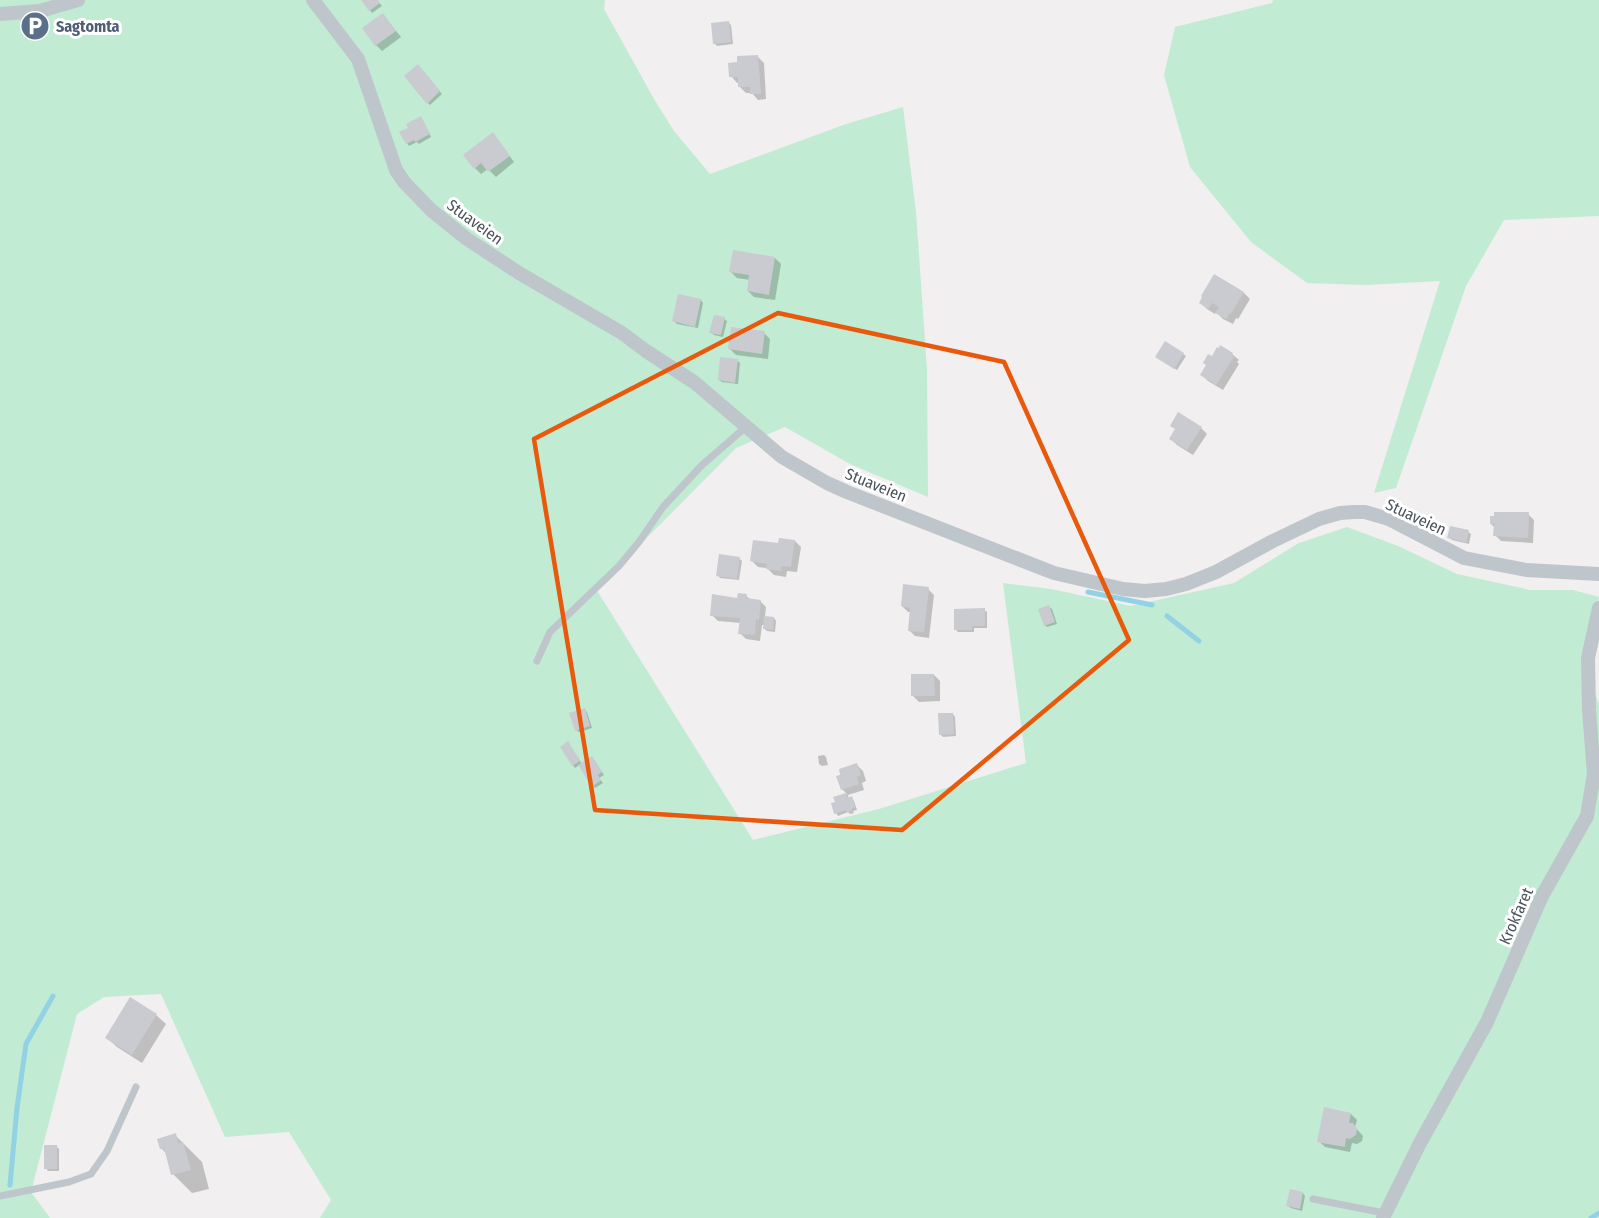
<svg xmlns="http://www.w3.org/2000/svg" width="1599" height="1218" font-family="'Fira Sans Condensed',sans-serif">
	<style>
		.green { fill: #c1ebd2 }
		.shadow { fill: #0003 }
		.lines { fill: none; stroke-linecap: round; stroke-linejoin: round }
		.stream { stroke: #92d2e4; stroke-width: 5 }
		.building { fill: #c9cbd1 }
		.service { stroke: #bec6cc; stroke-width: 7 }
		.minor { stroke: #bec6cc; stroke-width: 14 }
		.marked { fill: none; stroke: #e8590c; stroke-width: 4.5; stroke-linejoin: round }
		.labels { text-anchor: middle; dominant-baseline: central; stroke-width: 6; stroke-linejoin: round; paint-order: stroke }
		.service-label { font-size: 16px; font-weight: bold; fill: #4e5e75; stroke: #fff; text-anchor: start }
		.street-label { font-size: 16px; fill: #48525a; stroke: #fff }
	</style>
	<rect width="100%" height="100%" fill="#f1efef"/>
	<g class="green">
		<path d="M0,0H605L604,9L654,99L674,131L710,174L846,124L903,107L916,212L927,370L928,497L850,464L785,427L736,448L596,589L753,840L879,809L1026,763L1003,583L1051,589L1131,606L1234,583L1299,543L1347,527L1398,546L1457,574L1530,590H1573L1599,597L1595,619L1594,690L1599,705V1218H320L331,1200L289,1132L225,1137L161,994L104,997L77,1014L31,1192L50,1218H0Z"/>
		<path d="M1273,0H1599V216L1504,220L1466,286L1396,488L1374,493L1440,281L1366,285L1307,283L1251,242L1190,167L1164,75L1175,27L1272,3Z"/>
	</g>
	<g class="shadow">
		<path d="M363,0H377L382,6L372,13Z"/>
		<path d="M383,15L401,37L382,51L376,45Z"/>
		<path d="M729,23L731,25L733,44L717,46L714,43Z"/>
		<path d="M758,57L764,63L766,99L758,100L752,93H746L740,87V82L737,83L731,76Z"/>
		<path d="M420,68L442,94L430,105L418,93Z"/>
		<path d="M423,121L431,137L419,144L417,142L409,146L401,133Z"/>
		<path d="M498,140L514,162L496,177L488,169L481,174L475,168Z"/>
		<path d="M775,258L781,264L775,300L754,297L748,291L750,280L737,278L731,272Z"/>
		<path d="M1215,276L1244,293L1250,299L1238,319L1236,318L1233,324L1223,319L1216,312L1215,314L1207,309L1201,303Z"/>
		<path d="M701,300L703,303L698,328L677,324L674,321Z"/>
		<path d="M724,319L727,321L723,337L714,335L711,332Z"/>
		<path d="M764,333L770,339L768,359L736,355L730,349Z"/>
		<path d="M1183,354L1186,356L1177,370L1160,359Z"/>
		<path d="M1232,354L1239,360L1237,362L1239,364L1223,390L1208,381L1202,375L1212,358Z"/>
		<path d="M738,361L740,363L738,384L722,382L719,380Z"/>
		<path d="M1201,428L1207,434L1193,455L1177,445L1171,439Z"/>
		<path d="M1528,514L1534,520L1533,543L1501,541L1495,535V528L1491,524Z"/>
		<path d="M1468,532L1471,534L1469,544L1452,540L1449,537Z"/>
		<path d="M795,541L801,547L797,572L787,571L786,577L774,575L767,568L758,567L752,561L779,545Z"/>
		<path d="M740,559L742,561L739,580L720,578L718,575Z"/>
		<path d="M928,589L934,595L929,638L915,636L909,630L911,612H908L902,606Z"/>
		<path d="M746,596L751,600L760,601L766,607L765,617L774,618L776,621L775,632L767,631L765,629V625H762L760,641L746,639L740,633L741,623L718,621L712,615Z"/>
		<path d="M1049,607L1052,609L1057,624L1047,627L1045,625Z"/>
		<path d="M984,610L987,612V628H974V632H958L955,629Z"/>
		<path d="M934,675L940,681V701L919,702L912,695Z"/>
		<path d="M584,709L587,712L592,728L579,732L576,730Z"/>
		<path d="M953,714L955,717L956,736L943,737L940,734Z"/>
		<path d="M570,746L582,764L594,760L604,775L599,778L603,783L595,788L579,765L575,768L573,765Z"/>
		<path d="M824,755L826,757L828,765L822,766L819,764L818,756Z"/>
		<path d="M857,765L863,771L866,781L862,783L864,790L848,795L849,799L852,798L854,801L857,810L853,811L854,813L850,814L848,812L838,816L836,813L837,803L835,798L847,794L842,789Z"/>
		<path d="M156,1015L166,1024L142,1063L117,1047L107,1038Z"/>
		<path d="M1351,1114L1357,1120L1355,1127L1363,1136L1362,1141L1357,1144L1352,1143L1350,1152L1325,1147L1319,1141Z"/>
		<path d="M175,1135L202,1162L209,1189L192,1193L173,1174L167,1154L161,1148Z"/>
		<path d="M57,1147L59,1149V1171H48L46,1168Z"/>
		<path d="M1303,1193L1305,1196L1302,1211L1291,1208L1288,1206Z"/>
	</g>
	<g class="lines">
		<g class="stream">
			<path d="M1088,592L1152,605"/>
			<path d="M1167,616L1199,641"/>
			<path d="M10,1185L17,1108L26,1044L53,996"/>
			<path d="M1591,1218L1599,1213"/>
		</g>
	</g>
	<g class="building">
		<path d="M361,0H378L380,3L369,11Z"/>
		<path d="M383,13L396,31L375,46L362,28Z"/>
		<path d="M729,21L731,42L713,44L711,23Z"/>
		<path d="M758,55L761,94H750V87H738V77H729L728,63L737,62V56Z"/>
		<path d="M418,64L440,91L427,104L404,76Z"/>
		<path d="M421,116L430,134L415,142L414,140L406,144L399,132L408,128L406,124Z"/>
		<path d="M493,132L510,156L488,172L481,163L474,169L463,155Z"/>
		<path d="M733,250L775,257L769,295L747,291L749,275L729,272Z"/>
		<path d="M1214,274L1244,292L1231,314L1230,313L1226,319L1215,313L1219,307L1212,303L1208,309L1199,303L1202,297L1201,296Z"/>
		<path d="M678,294L701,299L695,327L672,321Z"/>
		<path d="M714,315L725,317L721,335L709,333Z"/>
		<path d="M731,327L765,331L762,354L728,349Z"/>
		<path d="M1165,341L1184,353L1174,369L1155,357Z"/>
		<path d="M1220,345L1233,353L1232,356L1234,357L1216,385L1200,375L1206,365L1203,363L1208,354L1212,356L1217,347L1219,348Z"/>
		<path d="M720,357L738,359L735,383L718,380Z"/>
		<path d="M1178,412L1202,427L1187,450L1169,439L1175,429L1170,426Z"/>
		<path d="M1494,512H1529L1528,538L1493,536L1494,524H1490V516H1494Z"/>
		<path d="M1450,526L1469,530L1466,542L1447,538Z"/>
		<path d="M779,538L795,540L791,567L781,566V571L766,569L767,564L750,561L753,540L778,543Z"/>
		<path d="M719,554L740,557L737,579L716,576Z"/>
		<path d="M903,584L929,587L924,632L908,631L910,608L901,606Z"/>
		<path d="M738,593L747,594L746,598L761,600L759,620L756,619L755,635L738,634L740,618L710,616L712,594L737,598Z"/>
		<path d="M1049,605L1055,622L1044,626L1038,609Z"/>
		<path d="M985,608V626H972V630H954V609Z"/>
		<path d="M764,616L774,617L773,630L763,629Z"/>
		<path d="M911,674H934L935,696H911Z"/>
		<path d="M585,708L590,726L575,731L569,713Z"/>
		<path d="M938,713H953L954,734L939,735Z"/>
		<path d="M568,741L580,761L572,766L560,747Z"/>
		<path d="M592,756L602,772L598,775L601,780L592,787L578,765Z"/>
		<path d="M857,763L861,775L857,777L859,784L841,790L836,776L840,775L839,769Z"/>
		<path d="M846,793L848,798L852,796L855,807L851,809L852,811L846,813V810L834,814L831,803L835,802L833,797Z"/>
		<path d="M130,997L157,1014L132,1055L105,1038Z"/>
		<path d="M1324,1107L1351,1113L1349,1123H1353L1357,1129L1356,1135L1350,1139L1346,1138L1345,1147L1317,1142Z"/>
		<path d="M176,1133L178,1143L183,1142L191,1170L171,1175L164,1148L160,1149L157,1139Z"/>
		<rect x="44" y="1145" width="13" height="24"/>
		<path d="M1290,1189L1303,1192L1300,1209L1286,1206Z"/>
	</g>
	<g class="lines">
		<g class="service">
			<path d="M537,661L550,632L619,566L639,542L663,507L702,465L747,426"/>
			<path d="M0,1196L69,1182L91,1174L107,1151L136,1087"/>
			<path d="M1313,1199L1384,1213"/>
		</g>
		<g class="minor">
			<path d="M313,0L358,59L396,170L404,182L431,210L467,239L519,273L622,333L646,351L694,382L782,457L827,483L847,492L1054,573L1123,589L1145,591L1166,589L1186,584L1216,572L1273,541L1319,519L1340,513L1354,512H1365L1389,519L1464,558L1526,570L1599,574"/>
			<path d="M0,14L40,11L78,0"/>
			<path d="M1383,1218L1420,1143L1487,1022L1542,896L1587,816L1594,774L1589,710L1588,658L1599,608"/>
		</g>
	</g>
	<path class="marked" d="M778,313L1004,362L1129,640L902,830L595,810L534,439Z"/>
	<defs>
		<g id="parking-disc" transform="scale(1.5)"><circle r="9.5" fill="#5c6f8a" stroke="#fff"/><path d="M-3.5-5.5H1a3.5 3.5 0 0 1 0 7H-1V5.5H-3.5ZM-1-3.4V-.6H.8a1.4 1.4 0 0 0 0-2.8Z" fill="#fff"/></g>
	</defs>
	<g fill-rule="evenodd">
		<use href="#parking-disc" x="35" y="26"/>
	</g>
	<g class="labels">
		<g class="service-label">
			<text x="56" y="26">Sagtomta</text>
		</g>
		<g class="street-label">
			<text transform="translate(475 222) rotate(36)">Stuaveien</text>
			<text transform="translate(876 485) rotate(22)">Stuaveien</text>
			<text transform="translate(1416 517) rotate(25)">Stuaveien</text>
			<text transform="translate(1516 916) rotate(-66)">Krokfaret</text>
		</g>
	</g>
</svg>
